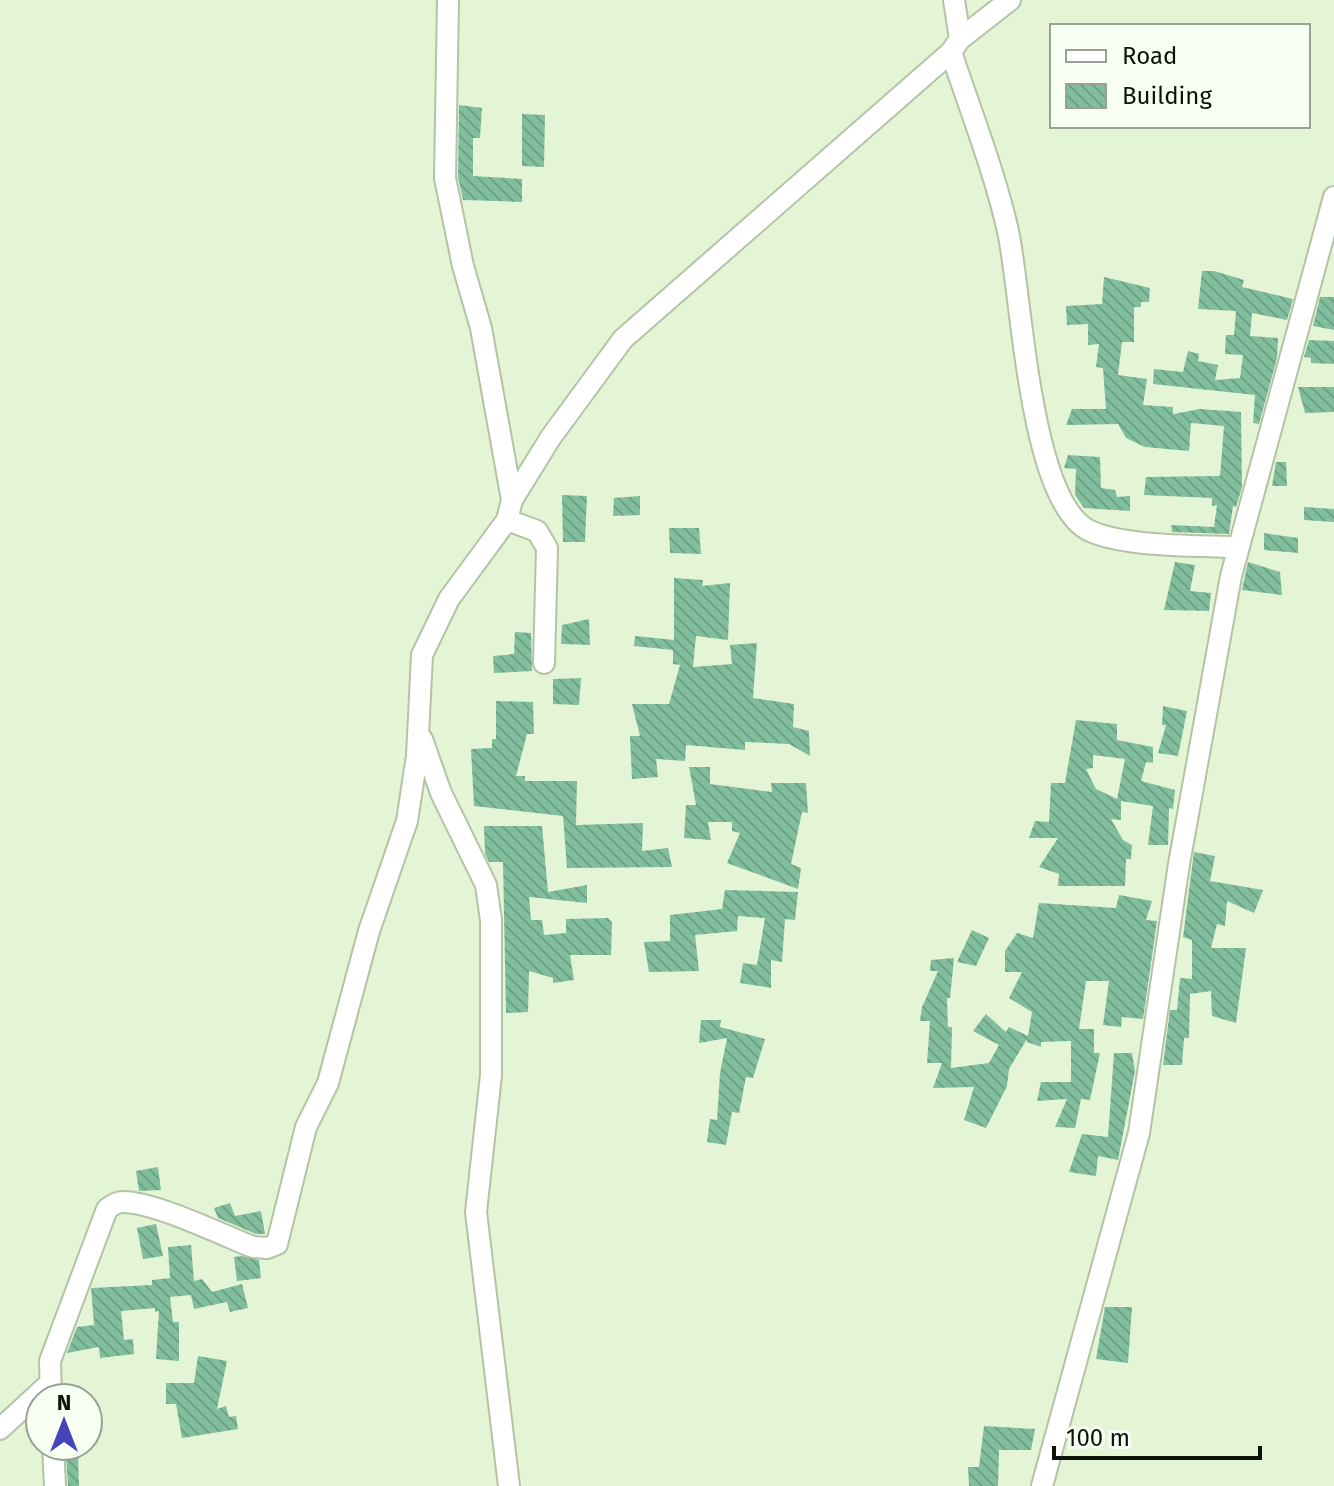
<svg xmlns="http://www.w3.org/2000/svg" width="1334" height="1486" font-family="'Fira Sans',sans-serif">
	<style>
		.building { fill: url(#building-back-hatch); fill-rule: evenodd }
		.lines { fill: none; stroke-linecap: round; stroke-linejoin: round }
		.minor-casing { stroke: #b3c3a6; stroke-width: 24 }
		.minor { stroke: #fff; stroke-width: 20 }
	</style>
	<defs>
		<pattern id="building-back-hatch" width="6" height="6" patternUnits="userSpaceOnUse" patternTransform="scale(2)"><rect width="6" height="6" fill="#81be9d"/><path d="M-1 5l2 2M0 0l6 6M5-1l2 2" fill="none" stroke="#6ea286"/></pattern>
	</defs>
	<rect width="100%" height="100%" fill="#e4f5d6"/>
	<g class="building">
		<path d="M459,105L482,108L480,138H473V176L522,179V202L463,200L458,177Z"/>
		<path d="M522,114L545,115L544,167L522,166Z"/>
		<path d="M1202,271H1214L1244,280L1242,287L1293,299L1287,320L1252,313L1250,336L1278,338L1277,358L1259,424L1253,423L1255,395L1153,384L1154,369L1183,372L1188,351L1199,354L1198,361L1218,365L1215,380L1240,378L1243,355L1225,354L1226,335H1234L1236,311L1198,309Z"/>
		<path d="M1104,277L1150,288L1149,302H1141V307H1134V342H1122L1118,375L1147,379L1143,405L1173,407V414L1200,409L1241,412L1242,487L1236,507L1233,506L1229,534L1172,532L1171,525L1214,527L1217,505L1212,506V498L1144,495L1146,477L1220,476L1224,426L1191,423L1189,451L1145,447L1126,438L1118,424L1066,425L1072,409H1106L1103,368L1096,367L1099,344L1088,345V324L1067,325L1066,306L1102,304Z"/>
		<path d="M1320,297H1334V330L1313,326Z"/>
		<path d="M1309,340L1334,341V364L1311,363V358L1304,357Z"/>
		<path d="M1298,387H1334V412L1305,413Z"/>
		<path d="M1068,455L1100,457L1101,488L1115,490L1117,497L1130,496V511L1084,508L1075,495L1076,469L1064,468Z"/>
		<path d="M1276,462H1286L1287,486H1272Z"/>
		<path d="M562,495L587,496L585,542H563Z"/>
		<path d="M640,496V515L613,516L614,498Z"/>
		<path d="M1304,507L1334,509V522L1304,520Z"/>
		<path d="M669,528H699L701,554L670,553Z"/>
		<path d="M1264,533L1298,538V553L1264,550Z"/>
		<path d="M1175,562L1195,565L1190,591L1211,593L1209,611L1164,610Z"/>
		<path d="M1248,562L1280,572L1282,595L1242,590Z"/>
		<path d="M674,578L703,580L702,586L730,583L728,640L696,636L693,667L732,664L730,645L757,643L753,698L794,704L793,727L809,731L810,756L789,744L745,742V750L686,745L685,761L656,759L658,777L632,779L630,736H640L632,704H669L680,665L673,664V650L634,646L635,636L674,640Z"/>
		<path d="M589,619L590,645L561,644L562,625Z"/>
		<path d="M515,632L531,633L532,671L494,673L493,656L514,654Z"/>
		<path d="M581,678L579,705L553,704V679Z"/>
		<path d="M496,701L533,702L534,734H527L516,776H525V781H577L576,825L643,823L642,851L668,848L672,867L567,868L563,816L474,806L471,749L492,748V739H496Z"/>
		<path d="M1163,706L1187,711L1178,756L1158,753L1166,725H1162Z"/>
		<path d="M1076,720L1117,724V740L1153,747V763L1146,762L1141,781L1175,790L1173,809L1169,808L1168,845H1148L1153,806L1121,801V820L1111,819L1123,840L1132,845L1131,859H1126L1125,886H1058L1059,874L1039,867L1058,838H1029L1035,821L1049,822L1051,783H1065ZM1093,755L1125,759L1117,799L1096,789L1086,769L1093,768Z"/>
		<path d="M689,767H710V784L772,792L771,783H806L808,813L802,812L791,864L801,868L798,889L727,863L740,833L732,831V822H708L711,840L684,838L686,805H696Z"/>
		<path d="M484,826H542L548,892L587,885V903L529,897L531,920H542L544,935L566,933V919L608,918L612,922L611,955H570L574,980L553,983V978L529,971L528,1012L506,1013L503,862H489L485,854Z"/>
		<path d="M1194,852L1215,856L1210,881L1263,890L1254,913L1227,901L1225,926L1217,924L1211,948H1246L1236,1023L1212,1016L1211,991L1190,994L1189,1038H1184L1182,1065H1163L1170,1010H1177L1180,978L1192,979V940L1183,937Z"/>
		<path d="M725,890L798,892L795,920L785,919L782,962L771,960V988L740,983L743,963L757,965L765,918L738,916L737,931L695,935L699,971L649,972L644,942L670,941V915L722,909Z"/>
		<path d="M1119,895L1152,901L1146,920L1157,921L1143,1019L1122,1017L1121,1027L1103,1025L1109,981H1086L1079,1029H1094V1053H1100L1090,1100L1081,1099L1075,1128L1055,1127L1067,1099L1037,1101L1041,1082H1071V1041L1041,1042V1047L1027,1042V1039L1009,1069L1007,1086L986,1128L964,1120L974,1087L933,1088L942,1063H927L930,1021H920L922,1007L938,971H930L931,960L954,958L950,998H947L948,1027H952L951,1068L989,1063L999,1045L973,1031L986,1014L1006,1032L1009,1027L1028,1036L1032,1012L1009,998L1022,972H1005V951L1017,933L1033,938L1039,903L1116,908Z"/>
		<path d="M972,930L989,938L976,966L957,962Z"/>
		<path d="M701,1020H721L720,1027L765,1039L753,1078L746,1077L739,1113L732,1112L726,1145L707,1142L710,1119L717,1120L720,1073L727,1038L699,1043Z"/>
		<path d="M1114,1053H1132L1135,1071L1118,1160L1098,1156L1096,1176L1069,1172L1082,1134L1108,1137Z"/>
		<path d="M158,1167L161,1190L139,1191L136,1171Z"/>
		<path d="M230,1203L235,1216L261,1211L265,1234H256L218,1218L214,1208Z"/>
		<path d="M156,1224L163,1256L143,1259L137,1228Z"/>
		<path d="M191,1245L194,1281L202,1279L212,1292L242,1284L248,1308L230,1312L227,1302L194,1309L191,1295L170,1297L173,1322H179V1361L156,1359L159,1311L155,1312V1308L121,1311L124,1340L133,1339L134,1354L100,1358L99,1347L67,1353L77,1327L94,1325L91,1288L152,1285V1280L170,1278L168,1247Z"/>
		<path d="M242,1256L259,1260L261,1278L237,1281L234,1257Z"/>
		<path d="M1105,1307H1132L1128,1363L1096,1359Z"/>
		<path d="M198,1356L227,1361L217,1409L226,1406L229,1417L236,1416L238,1429L182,1438L176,1404H166V1383H194Z"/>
		<path d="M984,1426L1035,1429L1031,1450H999L998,1486H969L968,1467H979Z"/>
		<path d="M78,1454L79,1486H68L66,1455Z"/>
	</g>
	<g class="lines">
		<g class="minor-casing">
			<g id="minor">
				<path d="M954,0L960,39"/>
				<path d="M1010,0L960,39L951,52C971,112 994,170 1008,231C1022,296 1029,498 1088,530C1121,547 1200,546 1238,547"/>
				<path d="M512,500L551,437L623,339L951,52"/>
				<path d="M507,520L537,531L547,548L544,663"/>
				<path d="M422,739L441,793L486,885L491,920V1075L476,1212L509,1486"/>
				<path d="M51,1398L50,1361L107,1209C112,1205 117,1202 123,1202C155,1202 222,1235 253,1247L267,1248L277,1244L306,1127L328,1083L369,931L407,821L417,756L422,655L449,599L507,520L512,500L481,328L463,266L445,178L448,0"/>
				<path d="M0,1429L50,1383"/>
				<path d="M53,1446L55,1486"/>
				<path d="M1042,1486L1139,1133L1179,864L1231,576L1334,197"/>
			</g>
		</g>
		<use href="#minor" class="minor"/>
	</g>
	<rect x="1050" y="24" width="260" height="104" fill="#f7fef2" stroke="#99a094" stroke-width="2"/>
	<rect x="1066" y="50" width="40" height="12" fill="#ffffff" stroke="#99a094" stroke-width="2"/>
	<text x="1122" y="64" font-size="24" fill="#0d1308">Road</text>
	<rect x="1066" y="84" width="40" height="24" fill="url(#building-back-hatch)" stroke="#99a094" stroke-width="2"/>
	<text x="1122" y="104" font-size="24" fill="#0d1308">Building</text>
	<g transform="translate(64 1422)"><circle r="38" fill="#f7fef2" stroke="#99a094" stroke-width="2"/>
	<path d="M0-6L14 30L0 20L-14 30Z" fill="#4544ba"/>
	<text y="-12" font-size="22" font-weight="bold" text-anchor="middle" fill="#0d1308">N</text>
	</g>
	<path d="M1054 1446v12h206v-12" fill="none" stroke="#0d1308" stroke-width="4"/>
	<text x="1066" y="1446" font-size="24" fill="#0d1308" stroke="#f7fef2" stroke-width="6" paint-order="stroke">100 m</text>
</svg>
